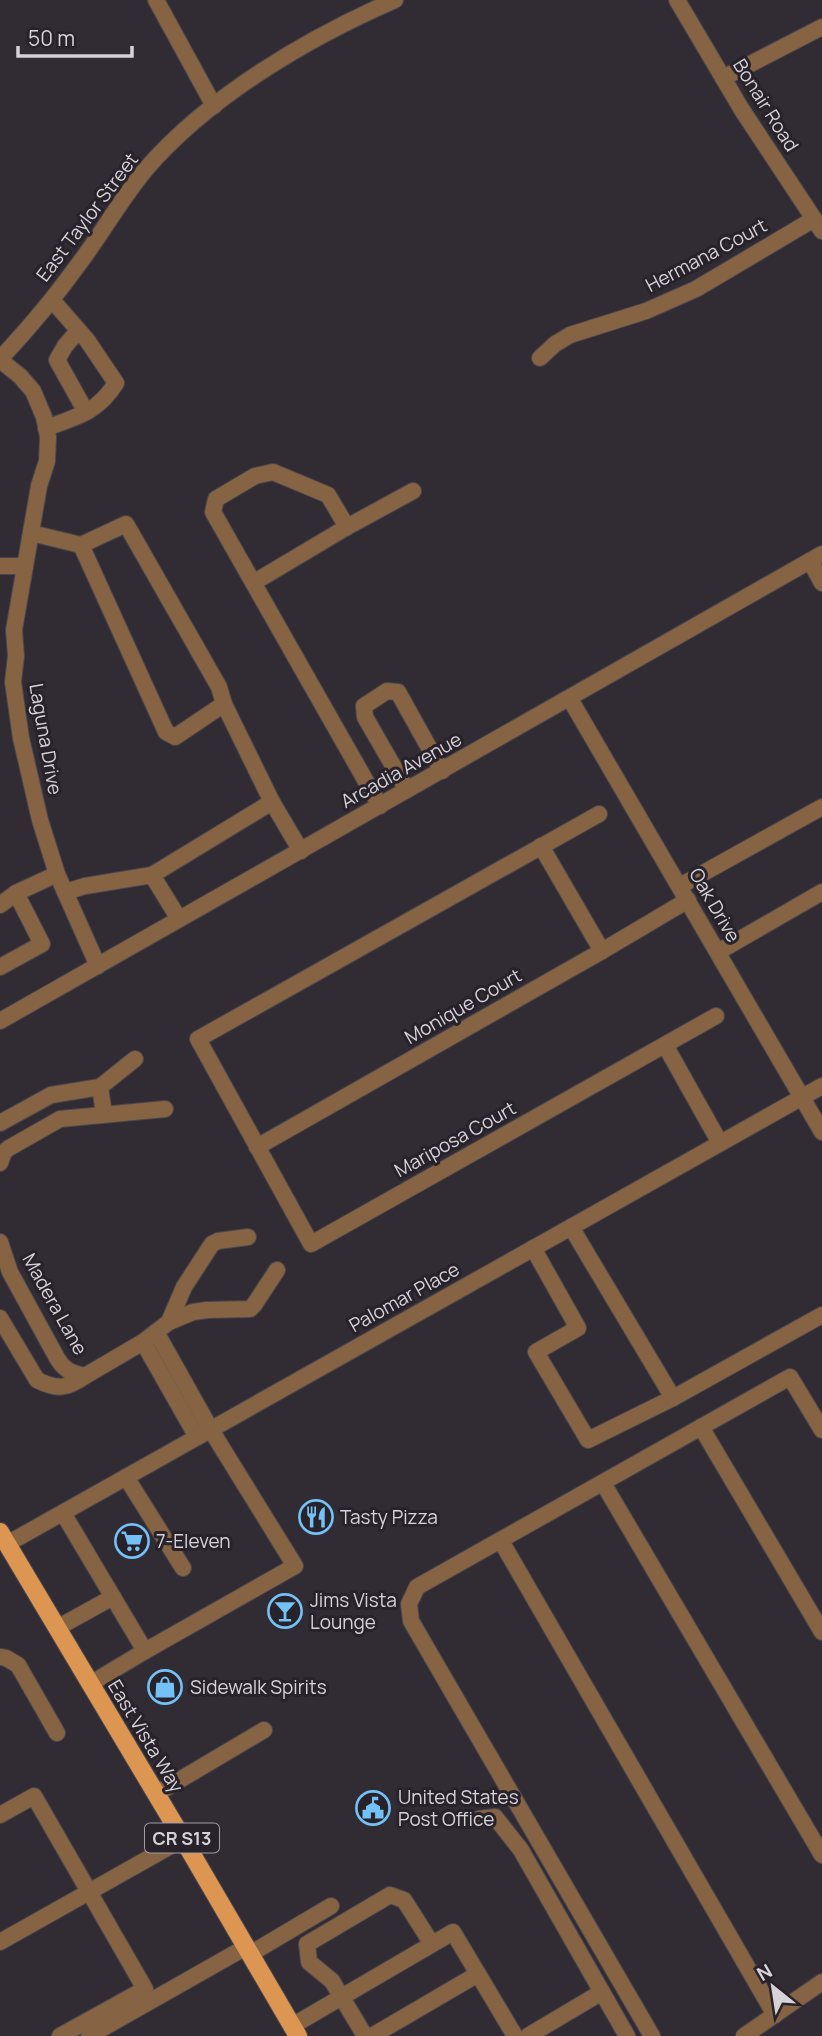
<svg xmlns="http://www.w3.org/2000/svg" width="822" height="2036" font-family="Manrope,sans-serif">
	<style>
		.lines { fill: none; stroke-linecap: round; stroke-linejoin: round }
		.minor-casing { stroke: #4b464e; stroke-width: 18 }
		.major-casing { stroke: #4b464e; stroke-width: 20 }
		.minor { stroke: #856343; stroke-width: 16 }
		.major { stroke: #dc9651; stroke-width: 18 }
		.labels { text-anchor: middle; dominant-baseline: central; stroke-width: 6; stroke-linejoin: round; paint-order: stroke }
		.shield { fill: #28222a; stroke: #a29da4; stroke-width: 2 }
		.shield-label { font-size: 18px; font-weight: bold; fill: #d6d2d8 }
		.street-label { font-size: 19px; fill: #d6d2d8; stroke: #28222a }
		.poi-label { font-size: 19px; fill: #d6d2d8; stroke: #28222a; text-anchor: start }
	</style>
	<rect width="100%" height="100%" fill="#312b34"/>
	<g class="lines">
		<g class="minor-casing">
			<g id="minor">
				<path d="M156,0L214,106"/>
				<path d="M677,0L742,110L822,231"/>
				<path d="M723,78L822,27"/>
				<path d="M78,331L65,346L57,360L86,412"/>
				<path d="M540,358L555,344L570,335L646,311L696,289L814,219"/>
				<path d="M0,359C27,330 52,301 75,269C100,237 120,200 146,169C209,96 308,38 395,0"/>
				<path d="M0,360L20,376L33,391L44,417L48,437L47,461L39,486L14,630L16,656L13,682L21,738L40,820L57,874L98,966"/>
				<path d="M46,428C77,417 98,412 116,383L87,340L52,300"/>
				<path d="M347,527L413,491"/>
				<path d="M31,533L81,545L126,524L219,687L224,704L175,737L166,732L81,545"/>
				<path d="M810,561L822,583"/>
				<path d="M0,566H25"/>
				<path d="M253,583L347,527L328,495L273,472L255,476L216,499L213,512L380,806"/>
				<path d="M570,699L822,1132"/>
				<path d="M224,704L272,802L301,851"/>
				<path d="M407,790L365,717L364,706L387,691L398,692L442,771"/>
				<path d="M599,814L198,1039L311,1244L716,1016"/>
				<path d="M541,846L602,951"/>
				<path d="M152,875L272,802"/>
				<path d="M680,886L822,807"/>
				<path d="M65,892L85,886L152,875L179,919"/>
				<path d="M0,905L16,893"/>
				<path d="M718,952L822,892"/>
				<path d="M0,967L42,944L16,893L57,874"/>
				<path d="M0,1021L822,554"/>
				<path d="M665,1045L720,1143"/>
				<path d="M100,1087L135,1059"/>
				<path d="M0,1123L51,1095L100,1087L104,1114"/>
				<path d="M257,1147L602,951L688,900"/>
				<path d="M0,1163L4,1152L9,1148L60,1119L165,1109"/>
				<path d="M0,1242L10,1272L57,1358C64,1370 71,1373 85,1376C67,1389 57,1390 37,1380L0,1318"/>
				<path d="M533,1248L578,1328L536,1352L588,1440L673,1398L571,1227"/>
				<path d="M169,1322L193,1312L207,1310L250,1309L254,1305L277,1270"/>
				<path d="M143,1342L197,1437"/>
				<path d="M85,1376L143,1342L169,1322L184,1287L212,1244L218,1241L248,1237"/>
				<path d="M673,1398L822,1315"/>
				<path d="M701,1427L822,1632"/>
				<path d="M126,1477L183,1568"/>
				<path d="M603,1483L822,1855"/>
				<path d="M63,1513L145,1651L295,1566L211,1430L156,1332"/>
				<path d="M501,1541L775,2015"/>
				<path d="M7,1544L822,1086"/>
				<path d="M57,1628L113,1597"/>
				<path d="M0,1657L6,1658L18,1665L57,1733"/>
				<path d="M90,1684L145,1651"/>
				<path d="M156,1794L264,1730"/>
				<path d="M0,1815L34,1796L145,1989L60,2036"/>
				<path d="M479,1819L495,1817L521,1850L627,2036"/>
				<path d="M0,1942L183,1839"/>
				<path d="M250,1954L331,1906"/>
				<path d="M292,2026L453,1932L515,2036"/>
				<path d="M89,2036L246,1947"/>
				<path d="M365,2036L332,1981L309,1962L307,1944L390,1895L404,1900L432,1944"/>
				<path d="M372,2036L478,1974"/>
				<path d="M528,2036L602,1992"/>
				<path d="M652,2036L411,1621L409,1604L417,1587L790,1377L822,1430"/>
				<path d="M744,2036L822,1982"/>
			</g>
		</g>
		<g class="major-casing">
			<path id="major" d="M0,1532L183,1839L298,2036"/>
		</g>
		<use href="#minor" class="minor"/>
		<use href="#major" class="major"/>
	</g>
	<defs>
		<g id="restaurant-ring" transform="scale(1.75)"><circle r="9.5" fill="#28222a" stroke="#73c1f5" stroke-width="1.5"/><path d="M-5-6h1v4h1v-4h1v4h1v-4h1v5L-1.5 .5V6h-2V.5L-5-1ZM5-6V6H3V1.5H1.5Q1.5-4 5-6Z" fill="#73c1f5"/></g>
		<g id="supermarket-ring" transform="scale(1.75)"><circle r="9.5" fill="#28222a" stroke="#73c1f5" stroke-width="1.5"/><path d="M-6-5.5h2.5l.6 2H6L4.5 2H-2.5L-4.4-4H-6ZM-1.5 3.2a1.3 1.3 0 1 0 .1 0ZM3 3.2a1.3 1.3 0 1 0 .1 0Z" fill="#73c1f5"/></g>
		<g id="bar-ring" transform="scale(1.75)"><circle r="9.5" fill="#28222a" stroke="#73c1f5" stroke-width="1.5"/><path d="M-6-5H6L.8 .8V4.5H3.5V6h-7V4.5H-.8V.8Z" fill="#73c1f5"/></g>
		<g id="shop-ring" transform="scale(1.75)"><circle r="9.5" fill="#28222a" stroke="#73c1f5" stroke-width="1.5"/><path d="M-5-2.5h2.3a2.7 3.5 0 0 1 5.4 0H5L5.5 6h-11ZM-1.5-2.5h3a1.5 2.3 0 0 0-3 0Z" fill="#73c1f5"/></g>
		<g id="civic-ring" transform="scale(1.75)"><circle r="9.5" fill="#28222a" stroke="#73c1f5" stroke-width="1.5"/><path d="M-.6-6.5H3V-4.5H.6V-3L4-1V1h2V6H-6V1h2V-1L-.6-3ZM-1.2 2.5V6h2.4V2.5Z" fill="#73c1f5"/></g>
	</defs>
	<g fill-rule="evenodd">
		<use href="#restaurant-ring" x="316" y="1517"/>
		<use href="#supermarket-ring" x="132" y="1541"/>
		<use href="#bar-ring" x="285" y="1611"/>
		<use href="#shop-ring" x="165" y="1687"/>
		<use href="#civic-ring" x="373" y="1808"/>
	</g>
	<g class="labels">
		<rect class="shield" x="145" y="1823.5" width="74" height="29" rx="5"/>
		<g class="shield-label">
			<text x="182" y="1838">CR S13</text>
		</g>
		<g class="street-label">
			<text transform="translate(766 105) rotate(58)">Bonair Road</text>
			<text transform="translate(87 217) rotate(-53)">East Taylor Street</text>
			<text transform="translate(706 255) rotate(-28)">Hermana Court</text>
			<text transform="translate(46 739) rotate(80)">Laguna Drive</text>
			<text transform="translate(401 770) rotate(-29)">Arcadia Avenue</text>
			<text transform="translate(715 905) rotate(60)">Oak Drive</text>
			<text transform="translate(463 1006) rotate(-30)">Monique Court</text>
			<text transform="translate(455 1139) rotate(-29)">Mariposa Court</text>
			<text transform="translate(404 1297) rotate(-29)">Palomar Place</text>
			<text transform="translate(55 1304) rotate(61)">Madera Lane</text>
			<text transform="translate(146 1736) rotate(59)">East Vista Way</text>
		</g>
		<g class="poi-label">
			<text x="340" y="1517">Tasty Pizza</text>
			<text x="156" y="1541">7-Eleven</text>
			<text x="310" y="1600">Jims Vista<tspan x="310" dy="22">Lounge</tspan></text>
			<text x="190" y="1687">Sidewalk Spirits</text>
			<text x="398" y="1797">United States<tspan x="398" dy="22">Post Office</tspan></text>
		</g>
	</g>
	<g transform="translate(773 1987) rotate(330)" stroke="#28222a" stroke-width="5" paint-order="stroke">
	<path d="M0-5L12 26L0 18L-12 26Z" fill="#d6d2d8"/>
	<text y="-10" font-size="19" font-weight="bold" text-anchor="middle" fill="#d6d2d8">N</text>
	</g>
	<path d="M18 46v10h114v-10" fill="none" stroke="#d6d2d8" stroke-width="3.5"/>
	<text x="28" y="46" font-size="21" fill="#d6d2d8" stroke="#28222a" stroke-width="5" paint-order="stroke">50 m</text>
</svg>
